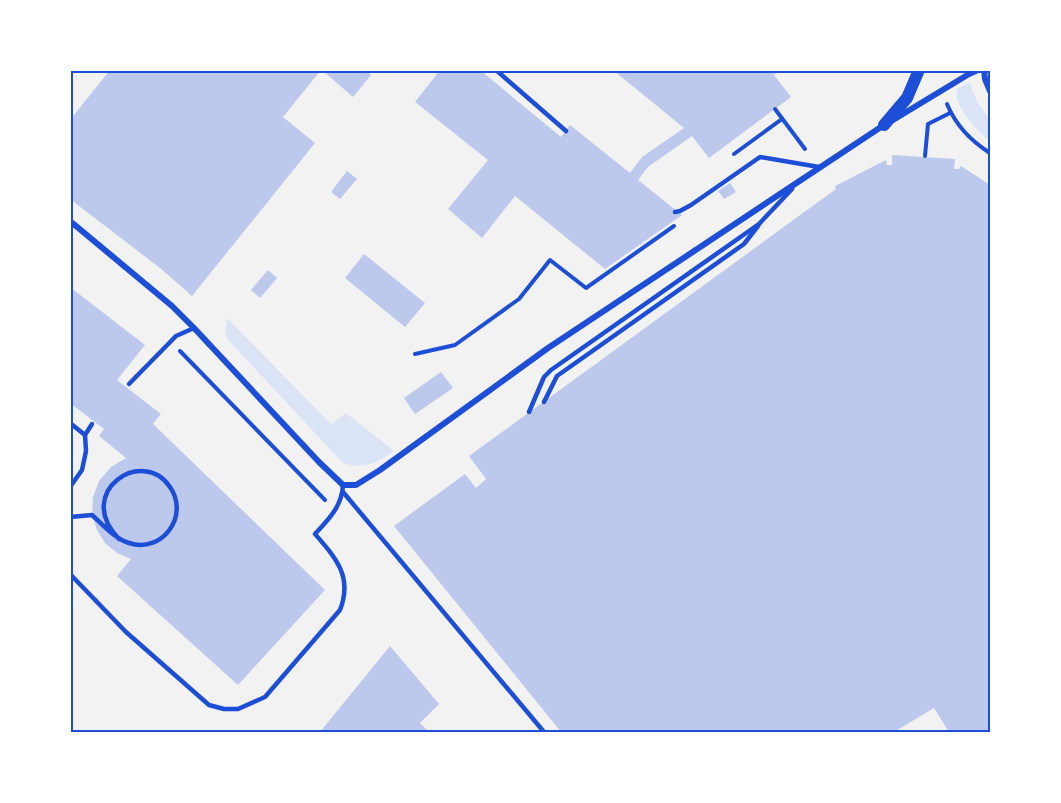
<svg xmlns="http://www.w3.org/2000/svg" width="1061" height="803" font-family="Signika,sans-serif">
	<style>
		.green { fill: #dbe4f7 }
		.building { fill: #bdc9ec }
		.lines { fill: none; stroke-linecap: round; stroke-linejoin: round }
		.path { stroke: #1d4ed8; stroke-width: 4 }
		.service { stroke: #1d4ed8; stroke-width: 4.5 }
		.minor { stroke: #1d4ed8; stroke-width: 6 }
		.secondary { stroke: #1d4ed8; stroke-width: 12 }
		.neatline { fill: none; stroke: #1d4ed8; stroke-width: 2 }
	</style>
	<rect width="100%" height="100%" fill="#f2f2f2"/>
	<g class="green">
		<path d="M969,82L978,103L990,120V141C978,133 952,103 957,89Z"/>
		<path d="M227,318L331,424L346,413L394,451C377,463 364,470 343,463L228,340L225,333Z"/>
	</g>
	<g class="building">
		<path d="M110,70H321L283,117L315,143L192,296L160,268L70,199V120Z"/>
		<path d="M322,70H366L371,75L353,97Z"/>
		<path d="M440,70H480L561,137L570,125L630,173L642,157L684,128L613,70H781L774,75L791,97L709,158L692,136L648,167L638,180L682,215L605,269L515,196L482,238L448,209L488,160L415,102Z"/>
		<path d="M892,155L955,159L954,169H959L961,166L990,185V732H949L934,708L894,732H561L394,526L465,474L476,488L486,479L469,456L836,189L835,186L886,160L887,165H892Z"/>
		<path d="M347,171L357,179L340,199L331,192Z"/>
		<path d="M730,183L736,192L724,199L718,191Z"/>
		<path d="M364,254L425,303L405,327L345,278Z"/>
		<path d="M268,270L277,278L260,298L251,290Z"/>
		<path d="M70,287L145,345L117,380L161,414L153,424L325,590L238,685L117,576L131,559L117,553L105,543L97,530L92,515L93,497L99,481L111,467L126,458L99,436L104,429L70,403Z"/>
		<path d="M441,372L453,388L415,414L404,398Z"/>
		<path d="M390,646L439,704L420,723L429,732H320Z"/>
	</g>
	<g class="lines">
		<g class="path">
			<path d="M947,104C956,126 971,141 990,153"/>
			<path d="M775,109L805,149"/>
			<path d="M734,154L782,119"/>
			<path d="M925,156L928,124L950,113"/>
			<path d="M180,351L325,500"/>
			<path d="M415,354L455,345L519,299L550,260L586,288L674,226"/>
		</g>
		<g class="service">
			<path d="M496,70L566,131"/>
			<path d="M675,212L680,211L691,205L760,157L819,167"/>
			<path d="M129,384L176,336L194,328"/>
			<path d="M544,402L557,376L744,244L758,226"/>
			<path d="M529,412L544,377L551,370L759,224L792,189"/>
			<path d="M70,423L85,435"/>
			<path d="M70,487L82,470L86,451L85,435L92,424"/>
			<path d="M343,492L544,732"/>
			<path d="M70,517L92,515C103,525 115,539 129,543C162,554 190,516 170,487C143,446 73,492 119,539"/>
			<path d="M70,574L126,632L209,705L224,709H238L265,697L340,610C353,577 336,558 315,534C329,519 342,506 343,485"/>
		</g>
		<g class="minor">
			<path d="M984,70L985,79L990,91"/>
			<path d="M893,120L969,74L978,70"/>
			<path d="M70,221L172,306L194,328L319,462L343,485H356L380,470L548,348L884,125"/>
		</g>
		<path class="secondary" d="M884,125L907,98L919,70"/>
	</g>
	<rect width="1061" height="803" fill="none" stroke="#ffffff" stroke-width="144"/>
	<rect x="72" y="72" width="917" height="659" class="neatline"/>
</svg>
